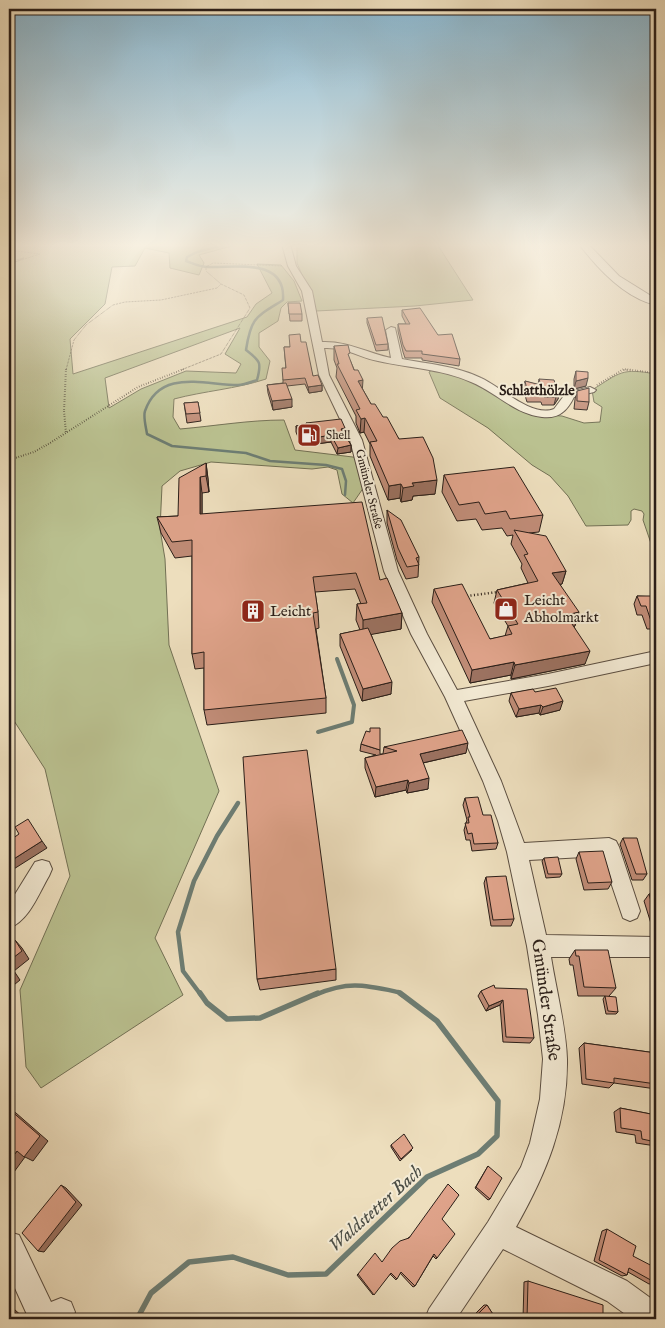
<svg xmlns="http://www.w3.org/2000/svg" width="665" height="1328" font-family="'IM FELL English',serif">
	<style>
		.green { fill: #bac190; stroke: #727054; fill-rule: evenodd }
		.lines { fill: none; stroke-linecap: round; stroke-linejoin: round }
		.stream-far3 { stroke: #6d7d73; stroke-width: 2.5 }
		.stream-far2 { stroke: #6d7d73; stroke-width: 4 }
		.stream-far1 { stroke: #6d7d73; stroke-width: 4.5 }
		.stream { stroke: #6d7d73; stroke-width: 5.5 }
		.minor-casing { stroke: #5b4e41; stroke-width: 2 }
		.path-far2 { stroke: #2a1e18; stroke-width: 1; stroke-dasharray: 0.5 1; stroke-linecap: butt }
		.path-far1 { stroke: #2a1e18; stroke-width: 2; stroke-dasharray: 0.5 2; stroke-linecap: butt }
		.path { stroke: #2a1e18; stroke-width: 2.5; stroke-dasharray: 1 2.5; stroke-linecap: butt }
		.minor { fill: #f3ead4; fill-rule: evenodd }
		.wall { fill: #c08c77; stroke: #2a1e18 }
		.shaded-wall { fill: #9c7261; stroke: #2a1e18 }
		.building { fill: #dfa38a; stroke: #2a1e18 }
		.labels { text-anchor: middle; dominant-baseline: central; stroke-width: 4; stroke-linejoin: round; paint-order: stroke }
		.far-poi-label { font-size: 12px; fill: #2a1e18; stroke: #f3ead4; text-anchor: start }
		.far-street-label { font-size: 12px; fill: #2a1e18; stroke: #f3ead4 }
		.far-neighbourhood-label { font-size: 14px; font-weight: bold; fill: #2a1e18; stroke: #f3ead4 }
		.poi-label { font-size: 15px; fill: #2a1e18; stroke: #f3ead4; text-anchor: start }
		.near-street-label { font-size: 18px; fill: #2a1e18; stroke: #f3ead4 }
		.near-water-label { font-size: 19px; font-style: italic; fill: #4b4d45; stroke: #f3ead4 }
	</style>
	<rect width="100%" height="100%" fill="#eddebd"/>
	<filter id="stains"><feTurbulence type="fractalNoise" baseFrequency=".004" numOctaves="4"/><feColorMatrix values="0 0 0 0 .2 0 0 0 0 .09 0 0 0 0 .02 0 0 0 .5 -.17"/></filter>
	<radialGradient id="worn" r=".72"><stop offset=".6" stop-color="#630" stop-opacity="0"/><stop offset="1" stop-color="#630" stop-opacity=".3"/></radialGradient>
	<g class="green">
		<path d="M9,244H239L199,255L204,263L199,275L170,268L169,253L145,248L135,266L112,267L105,304L70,339L73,374L247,317L256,304L272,293L257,264L281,265L294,281L302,301L287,302L281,308L278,321L259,333V347L270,361L266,379C236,389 204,391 174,399L173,417L180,429C215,426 249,420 284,420L295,450L361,458L364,487L353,503L342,494L337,470L328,467L312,469L211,462L180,471L162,486L160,529L165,559L169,645L219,791L155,938L183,995L41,1088L26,1067L20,990L70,876L45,769L9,713V265L24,258L9,262ZM240,328L225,354L241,364L236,373L186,371L141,389L109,408L105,378Z"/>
		<path d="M297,244H447L439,247L473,300L415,306L316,311L313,301L297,263Z"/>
		<path d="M432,370L474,380L496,395L546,415L562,416L584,423L600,422L602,407L594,402L592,390C621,372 621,368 656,374V558L643,520L644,514L642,511L634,509L631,511V520L628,525L586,526L568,496L550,476L532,465L488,428L440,398L429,372Z"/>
	</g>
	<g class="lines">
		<path class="stream-far3" d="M227,244L197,252L187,257L186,261C194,264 200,267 209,267C235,268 286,257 283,300C256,317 251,317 246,350C260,361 262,362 257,380C251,382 244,385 238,385C205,385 160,368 145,411C143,417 146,427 147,434L172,446L246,453L270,461L326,465L342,469L346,481L345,495"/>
		<path class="stream-far2" d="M318,732L352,722L354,705L337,659"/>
		<g class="stream-far1">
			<path d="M201,995L183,971L178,932L194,881L217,836L238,803"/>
			<path d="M315,995C348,981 364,985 398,992L402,995"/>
		</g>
		<g class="stream">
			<path d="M200,993L207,1003L227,1019L260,1018L318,993"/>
			<path d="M137,1319L151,1293L189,1262L233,1257L288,1275L326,1274L427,1177L478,1154L497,1136L498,1101L437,1021L400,993"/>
		</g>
		<g class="minor-casing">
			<g id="minor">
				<path d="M282,244H290L296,266L312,291L322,342C348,341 367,353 391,358L386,330L391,327L395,328L402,359C428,364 457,366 481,378C501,387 532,418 554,409L566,393L590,387L596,390L594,392L574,397C567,411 559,419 542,417C514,414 496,392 471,382C442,369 409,368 378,361C358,357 346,347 324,348L329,375L362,440L398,571L427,634L457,690L548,674L656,651V663L548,686L464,701L501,781L524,843L609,838L616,841L619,847L640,911L637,918L630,921L623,918L602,856L529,860L546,935L656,937V955L653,957H551C556,989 566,1027 567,1059C568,1122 546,1174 516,1227L627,1281L656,1302V1319H632L607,1301L503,1249L456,1319H425L429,1309L488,1222L521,1167L530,1143L540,1099L543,1059L538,1015L527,946L507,852L498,821L483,781L445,697L411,634L384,571L350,440L319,375L302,291L288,266Z"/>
				<path d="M579,244H588L619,276L656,299V305C625,298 598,269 579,244Z"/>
				<path d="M42,860L49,862L52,869L49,876C39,893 29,921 9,928V904L35,862Z"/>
				<path d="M9,1232L19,1235L51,1302L61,1298L71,1302L75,1312L72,1319H29L9,1275Z"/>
			</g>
		</g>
		<g class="path-far2">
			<path d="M9,250L40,254L9,264"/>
			<path d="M66,370L74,340L86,325L113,305L125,302L161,300L217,288L221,284L206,271V267L213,263L282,266"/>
			<path d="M181,370L221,354L250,308L244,295L221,284"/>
			<path d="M623,370H630"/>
		</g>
		<g class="path-far1">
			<path d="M66,369L64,411L66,433"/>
			<path d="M597,385L624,369L656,373"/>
			<path d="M9,460L34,452L50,443L138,387L184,369"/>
		</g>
		<path class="path" d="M467,596L498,592"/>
		<use href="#minor" class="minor"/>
	</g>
	<g class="wall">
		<path d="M288,303L302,314V321H290Z"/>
		<path d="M402,310L438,335L460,359L459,366L422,360V358H405L403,352L398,331V324H406L402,316Z"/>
		<path d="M367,318L388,344V350L376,351L367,323Z"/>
		<path d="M301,342L313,376L322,385V391L309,393L305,384L287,386L292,407L273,410L268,393L267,385L283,383V380L286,368L284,347H289Z"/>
		<path d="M334,346L350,360L362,388L371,404L383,417L399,439L435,494L413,496L412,500L401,502L400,498L388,500L370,456V444L364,432L360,433L356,423V416L336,377L337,368L334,360Z"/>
		<path d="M576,371L586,386L574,389V379Z"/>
		<path d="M539,379L557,390L560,391L558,399L554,405H542L541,402H527L523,389L525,381L538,385Z"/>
		<path d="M577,391L589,402L587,410L574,409L575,399Z"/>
		<path d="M198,402L201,421L187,423L184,403Z"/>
		<path d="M306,423L345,428V435L351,445V452L337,454L331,442L308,445L307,441L300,442L296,432V426L306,425Z"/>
		<path d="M206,463L208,479L209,492L202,493V514L380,580L402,613L401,629L371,634L391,694L362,701L340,646V634L360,630L356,620L357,604H361L355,589L315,592L318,612L319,628L316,629L326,698V713L207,725L204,710V668L195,669L192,654V556L175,558L161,533L157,517L178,516Z"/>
		<path d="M444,475L543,515L539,532L529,533L566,571L562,584H560L575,626H574L585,664L511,679V675L470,683L432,602L434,589L490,639L505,636L508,626L494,603L497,590L528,583L521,568L522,564L511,544L513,535L507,536L502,528L482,530L476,519L457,521L442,492Z"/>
		<path d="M387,510L419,557L418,577L406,579L397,560L387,523Z"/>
		<path d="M637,596L656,597V629H647L642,615H637L634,604Z"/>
		<path d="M535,692L560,710L540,715L539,713L516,717L509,701L511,693Z"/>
		<path d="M361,744L380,750V754H383L384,747L466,753L423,763L428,789L407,793L406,790L375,797L365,768V758L376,755L360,751Z"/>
		<path d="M465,798L483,815L498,843L496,849L472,851L470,840H466L464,830L467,820L463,805Z"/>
		<path d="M623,838L647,874L643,880H632L620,844Z"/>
		<path d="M579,852L612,882L608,889L584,890L576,859Z"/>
		<path d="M544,858L562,874L560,877L546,878L542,861Z"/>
		<path d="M486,877L514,919L511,926H491L484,883Z"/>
		<path d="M649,894H656V930H653L644,901Z"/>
		<path d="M575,950L616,988L609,996L618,1012L616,1014H606L603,999L605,996H578L573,965H570L569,959Z"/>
		<path d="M336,969V980L260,990L257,979Z"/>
		<path d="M495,988L534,1038L530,1043L503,1042L500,1005L486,1011L478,996L481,991Z"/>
		<path d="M584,1043L656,1053V1089L614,1083L609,1088L582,1084L579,1048Z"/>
		<path d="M620,1108L656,1115V1146L636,1143L635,1135L616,1132L614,1112Z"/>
		<path d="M391,1145L412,1150L400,1161L391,1147Z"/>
		<path d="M488,1166L490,1199L488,1200L475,1188Z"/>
		<path d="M442,1219L437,1258L436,1259L433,1256L415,1286L413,1287L400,1273L396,1280L390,1274L373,1295L357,1275L358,1274L382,1262L408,1238Z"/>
		<path d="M607,1229L633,1256L656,1283L649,1284L628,1272L627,1275L622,1276L594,1261L602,1231Z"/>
		<path d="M528,1281L603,1319H523L524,1282Z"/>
		<path d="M484,1305H487L496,1319H470Z"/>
		<path d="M624,1316H630L635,1319H623Z"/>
	</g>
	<g class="shaded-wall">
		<path d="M588,378L586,386L574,389L576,381Z"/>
		<path d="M363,380L362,394L358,381Z"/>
		<path d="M322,385V391L309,393L308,387Z"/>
		<path d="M560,391L558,399L554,405L556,397Z"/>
		<path d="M292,399V407L273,410L272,401Z"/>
		<path d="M365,418L364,432L360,433L361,419Z"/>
		<path d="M345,428V435H341V429Z"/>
		<path d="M307,435V441L300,442V436Z"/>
		<path d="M331,435V442L308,445V439Z"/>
		<path d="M351,445V452L337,454L338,448Z"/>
		<path d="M206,463L208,479L209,492L206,476Z"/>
		<path d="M200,477L202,493V530L200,514Z"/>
		<path d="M437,480L435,494L413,496L412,500L401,502L403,488L412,483Z"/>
		<path d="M401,484L400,498L388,500L389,486Z"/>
		<path d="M566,571L562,584L549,586L552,573Z"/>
		<path d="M579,612L575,626L562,628L566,615Z"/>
		<path d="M402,613L401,629L363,636V620Z"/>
		<path d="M590,651L585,664L511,679L515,665Z"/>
		<path d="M514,662L511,675L470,683L472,670Z"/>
		<path d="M392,682L391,694L362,701L363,689Z"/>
		<path d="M563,701L560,710L540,715L543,707Z"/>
		<path d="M541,705L539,713L516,717L519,709Z"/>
		<path d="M468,743L466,753L418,764L420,754Z"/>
		<path d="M429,778L428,789L407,793L409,783Z"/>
		<path d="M408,780L406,790L375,797L376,787Z"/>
		<path d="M42,841L47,848L9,872V862Z"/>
		<path d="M15,940L22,948L29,959L14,971L20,980L9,989V961Z"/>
		<path d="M503,1000L500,1005L486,1011L489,1006Z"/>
		<path d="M9,1108L16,1113L48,1141L33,1161L25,1157L14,1172L9,1169V1162L17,1151Z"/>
		<path d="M61,1185L66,1188L82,1205L44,1252L38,1251Z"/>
		<path d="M9,1309H14L25,1319H18L9,1310Z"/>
	</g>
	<g class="building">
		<path d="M288,303H300L302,314H289Z"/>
		<path d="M420,308L438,335L452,334L460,359L422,354V351H406L403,345L398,324H410L402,310Z"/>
		<path d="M382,317L388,344L376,345L367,318Z"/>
		<path d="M300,334L301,342H306L313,376L318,375L322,385L308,387L305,378L283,380L282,368H286L284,347H290L289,335Z"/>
		<path d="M348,345L350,353L348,354L354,370H358L363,380L358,381L371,404H375L383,417H387L399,439L423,437L433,458L437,480L412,483L414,486L403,488L401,484L389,486L370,442L377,441L365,418L361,419L356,410L360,409L337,364H339L334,346Z"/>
		<path d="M576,371L588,372V378L576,381Z"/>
		<path d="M539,379L554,380L557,390L560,391L556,397H544L543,394H528L525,381L541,385Z"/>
		<path d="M286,383L292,399L272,401L267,385Z"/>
		<path d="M589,388V402L577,401V391Z"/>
		<path d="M198,402L200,413L186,414L184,403Z"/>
		<path d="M341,419L345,428L341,429L351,445L338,448L331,435L308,439L307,435L300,436L296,426L307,425L306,423Z"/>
		<path d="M206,463V476L200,477V514L362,502L380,580L387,578L402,613L363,620L357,604L367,603L356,573L313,577L318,612L313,613L326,698L204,710V652L192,654V540L172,542L157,517L178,516L179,478Z"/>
		<path d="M514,467L543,515L510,519L506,511L485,514L479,502L459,505L444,475Z"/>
		<path d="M387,510L401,520L419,557L416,558L419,565L407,567L398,548Z"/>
		<path d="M514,530L546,536L566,571L552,573L579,612L566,615L590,651L515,665L514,662L472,670L434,589L462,584L490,639L512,634L508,626L518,624L497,590L538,581L524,555L528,554Z"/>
		<path d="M637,596H656V621H651L646,606H641Z"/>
		<path d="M368,628L392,682L363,689L340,634Z"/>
		<path d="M556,688L563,701L543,707L541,705L519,709L511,693L533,689L535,692Z"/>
		<path d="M370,728H380V750L361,744L366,731L370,732Z"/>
		<path d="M462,730L468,743L420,754L429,778L409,783L408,780L376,787L365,758L397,751L384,747Z"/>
		<path d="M307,750L336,969L257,979L243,757Z"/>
		<path d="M478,797L483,815H491L498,843L474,844L472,833L468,834L465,823H469L468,817H470L465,798Z"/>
		<path d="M28,819L42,841L9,862V841L19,834L15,827Z"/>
		<path d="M623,838H637L647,874H636Z"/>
		<path d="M603,851L612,882L588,883L579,852Z"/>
		<path d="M558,857L562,874H548L544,858Z"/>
		<path d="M506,876L514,919L493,920L486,877Z"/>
		<path d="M649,894H656V919Z"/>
		<path d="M15,940L22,951L9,961V945Z"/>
		<path d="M575,950H608L616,988L584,987L579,956H576Z"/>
		<path d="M9,967L12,972L9,975Z"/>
		<path d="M494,985L495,988L527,989L534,1038L506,1037L503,1000L489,1006L481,991Z"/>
		<path d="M605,996L616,997L618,1012L608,1011Z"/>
		<path d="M584,1043L656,1053V1084L614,1078V1083L586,1079Z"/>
		<path d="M620,1108L656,1115V1142L642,1139L641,1131L621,1128Z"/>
		<path d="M9,1109L40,1136L24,1157L17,1151L9,1162Z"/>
		<path d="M404,1134L413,1148L401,1159L391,1145Z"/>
		<path d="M488,1166L502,1178L490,1199L476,1187Z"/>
		<path d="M448,1184L459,1195L442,1219L455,1234L437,1258L434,1254L415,1286L401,1272L397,1279L391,1273L374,1295L358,1274L375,1253L382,1262L392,1248L400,1241L409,1238Z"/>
		<path d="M61,1185L76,1202L38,1251L22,1233Z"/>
		<path d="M607,1229L636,1246L633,1256L656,1268V1283L629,1268L627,1275L599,1260Z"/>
		<path d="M528,1281L603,1305V1319H527Z"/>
		<path d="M487,1305L496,1319H473Z"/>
		<path d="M9,1310L18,1319H9Z"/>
	</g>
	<linearGradient id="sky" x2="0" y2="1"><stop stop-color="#88b7d1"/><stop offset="0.57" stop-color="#f7f0e1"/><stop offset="1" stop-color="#f7f0e1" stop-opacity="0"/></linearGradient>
	<rect width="665" height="430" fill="url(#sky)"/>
	<defs>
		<g id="fuel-square" transform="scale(1.25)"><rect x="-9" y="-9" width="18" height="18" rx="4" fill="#8f2418" stroke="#f3ead4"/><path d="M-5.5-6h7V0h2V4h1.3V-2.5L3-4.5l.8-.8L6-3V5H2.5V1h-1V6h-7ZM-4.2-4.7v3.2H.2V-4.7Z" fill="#fff"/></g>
		<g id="shop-square" transform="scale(1.25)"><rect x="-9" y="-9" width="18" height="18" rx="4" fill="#8f2418" stroke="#f3ead4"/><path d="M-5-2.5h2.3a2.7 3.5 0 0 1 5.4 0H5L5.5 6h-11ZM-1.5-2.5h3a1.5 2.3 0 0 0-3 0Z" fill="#fff"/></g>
		<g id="building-square" transform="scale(1.25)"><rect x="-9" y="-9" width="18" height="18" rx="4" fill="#8f2418" stroke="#f3ead4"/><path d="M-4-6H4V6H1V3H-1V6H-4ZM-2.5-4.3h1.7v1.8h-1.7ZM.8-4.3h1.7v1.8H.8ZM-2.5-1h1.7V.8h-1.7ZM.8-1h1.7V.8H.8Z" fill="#fff"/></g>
	</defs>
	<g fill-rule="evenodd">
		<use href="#fuel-square" x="309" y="435"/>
		<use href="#shop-square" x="506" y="609"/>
		<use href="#building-square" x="253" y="611"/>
	</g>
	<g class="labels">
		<g class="far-poi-label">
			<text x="326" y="435">Shell</text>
		</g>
		<g class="far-street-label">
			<text transform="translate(369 489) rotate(76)">Gmünder Straße</text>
		</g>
		<g class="far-neighbourhood-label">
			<text x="537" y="391">Schlatthölzle</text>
		</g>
		<g class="poi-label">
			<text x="524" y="600">Leicht<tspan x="524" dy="17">Abholmarkt</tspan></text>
			<text x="270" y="611">Leicht</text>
		</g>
		<g class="near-street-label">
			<text transform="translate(545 1000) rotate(82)">Gmünder Straße</text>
		</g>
		<g class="near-water-label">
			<text transform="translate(376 1209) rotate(-42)">Waldstetter Bach</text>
		</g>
	</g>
	<rect width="665" height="1328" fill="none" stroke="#eddebd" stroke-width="30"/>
	<rect x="10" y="10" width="645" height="1308" fill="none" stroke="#2a1e18" stroke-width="2.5"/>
	<rect x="15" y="15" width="635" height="1298" fill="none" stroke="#2a1e18"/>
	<rect width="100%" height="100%" filter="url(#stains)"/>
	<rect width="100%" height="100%" fill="url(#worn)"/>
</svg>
